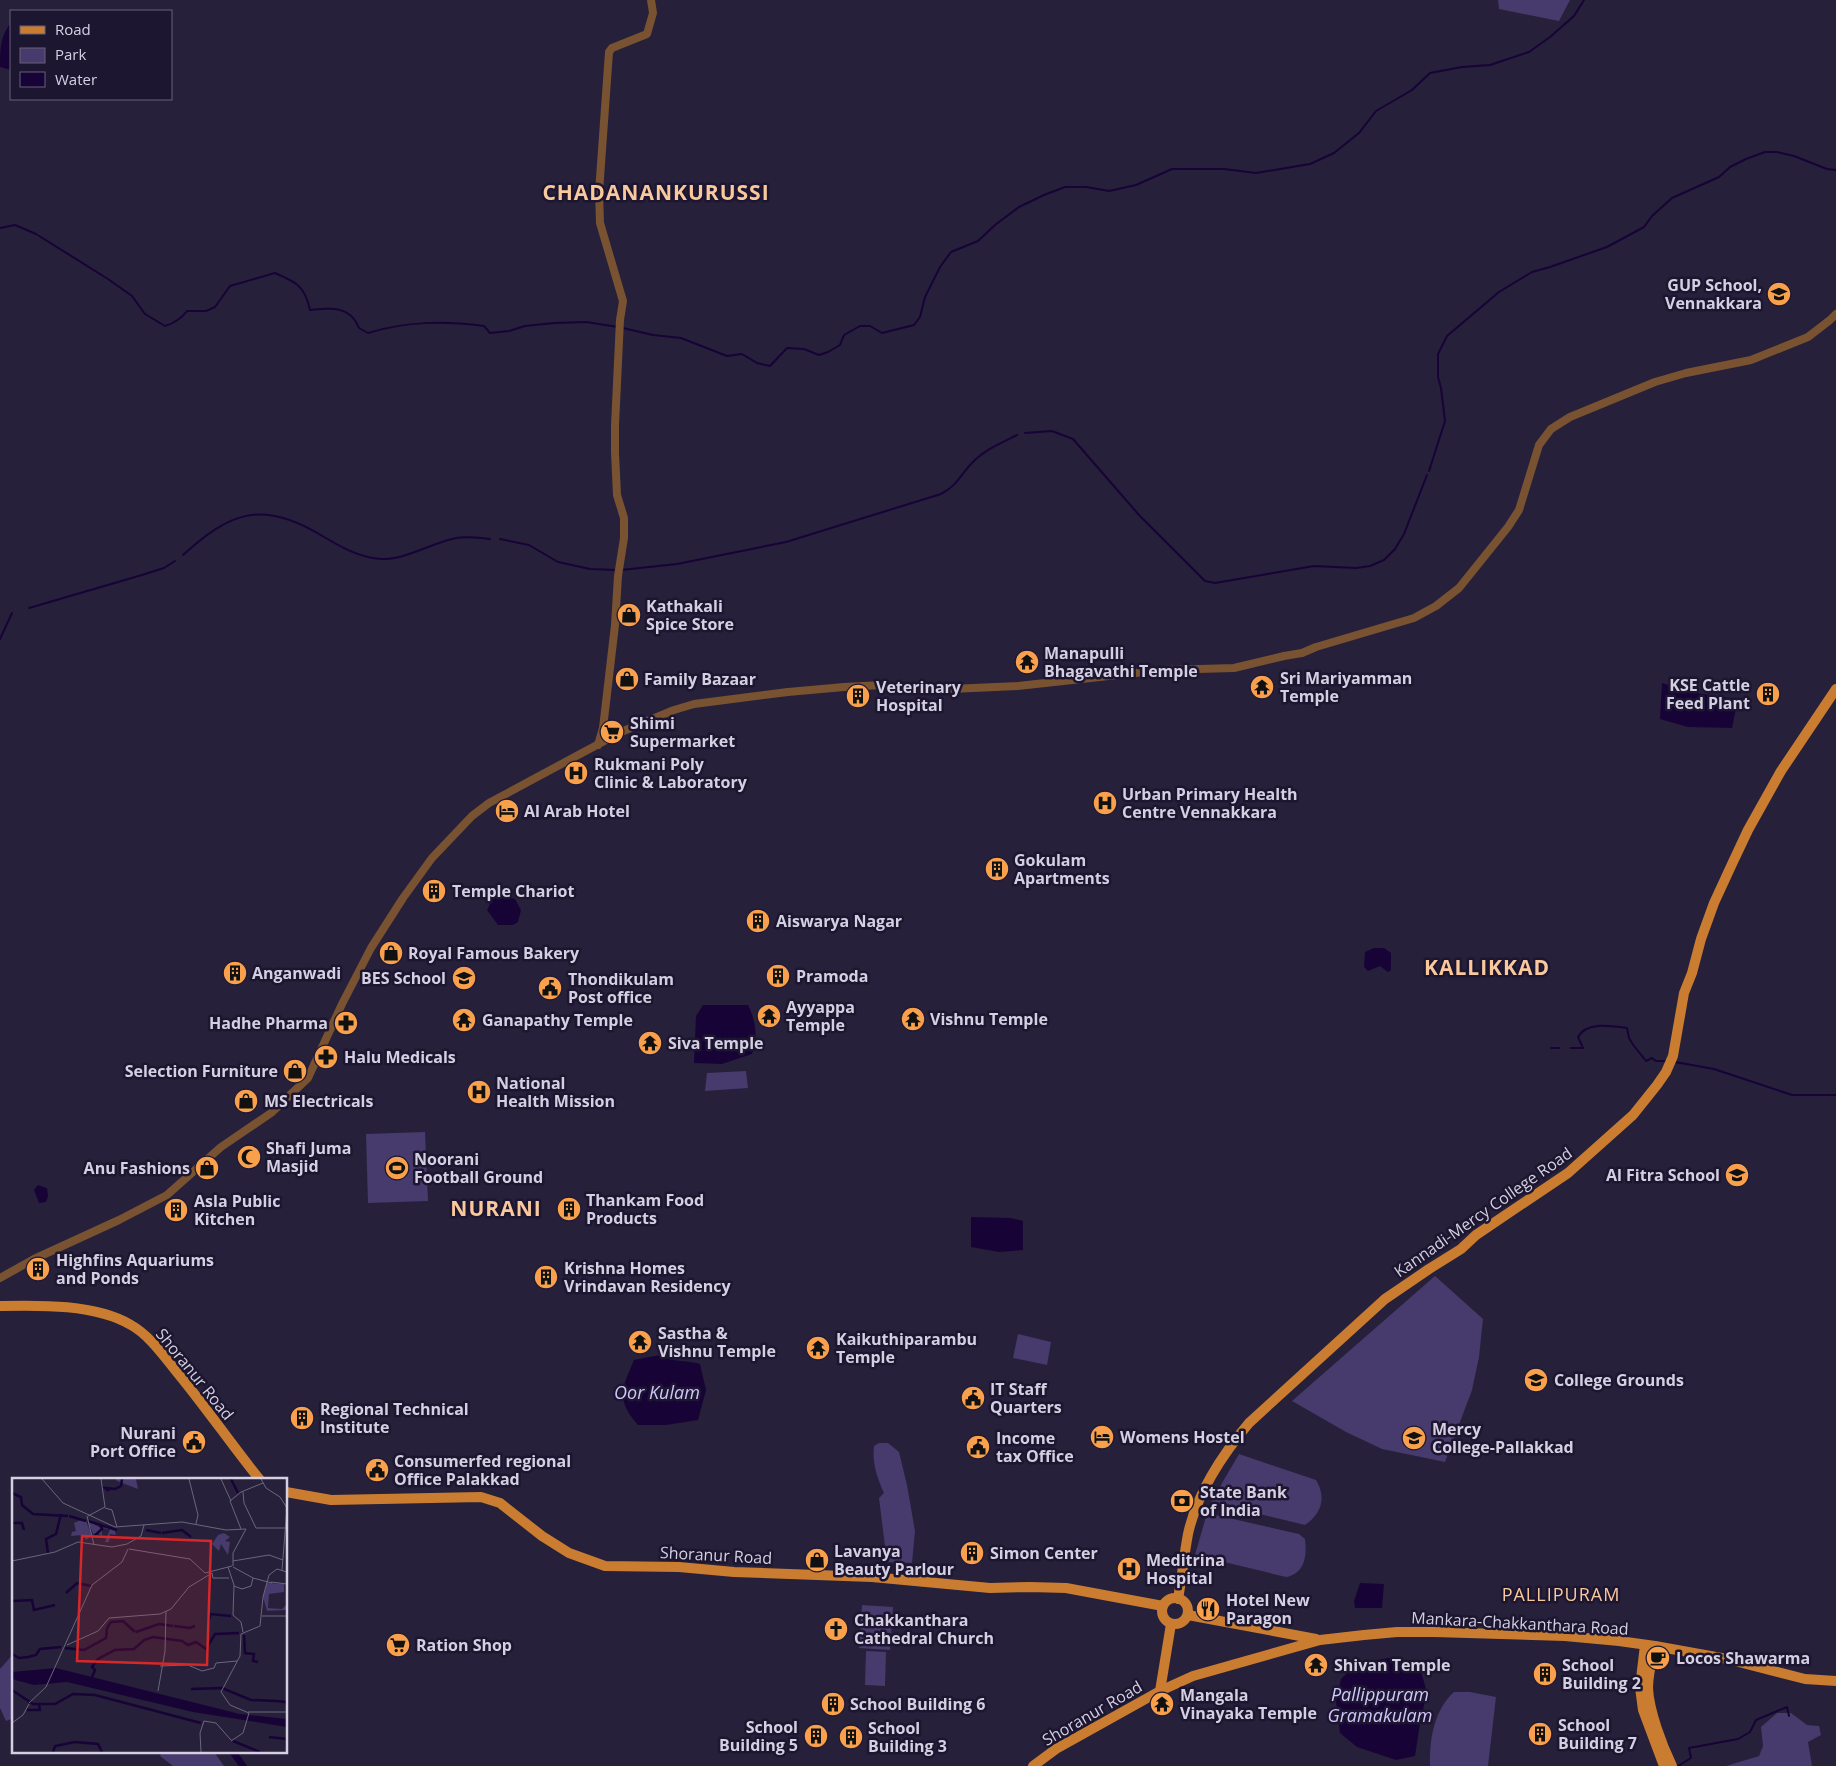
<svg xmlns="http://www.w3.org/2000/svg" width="1836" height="1766" font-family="'Open Sans',sans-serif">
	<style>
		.green { fill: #473a6c }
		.water { fill: #180337 }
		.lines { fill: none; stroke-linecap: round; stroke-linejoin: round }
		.stream { stroke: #180337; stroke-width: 2 }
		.canal { stroke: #180337; stroke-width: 7 }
		.minor { stroke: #785231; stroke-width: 8 }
		.major { stroke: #ca7d30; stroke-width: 10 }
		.labels { text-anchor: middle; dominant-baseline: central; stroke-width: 5; stroke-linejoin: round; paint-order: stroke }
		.poi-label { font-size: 16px; font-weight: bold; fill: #d4d0e2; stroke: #1d1630; text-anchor: start }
		.street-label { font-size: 16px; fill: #d4d0e2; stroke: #1d1630 }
		.water-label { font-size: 18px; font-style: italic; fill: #d2c7fc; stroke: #1d1630 }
		.neighbourhood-label { font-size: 18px; letter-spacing: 1px; fill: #fac89d; stroke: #1d1630 }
		.district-label { font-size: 21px; font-weight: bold; letter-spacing: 1px; fill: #fac89d; stroke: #1d1630 }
		.inset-river { fill: none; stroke: #180337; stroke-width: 2.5 }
		.inset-road { fill: none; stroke: #6c667d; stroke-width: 1 }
		.view { fill: #d62828; fill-opacity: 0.15; stroke: #d62828; stroke-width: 2.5 }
		.inset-edge { fill: none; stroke: #d4d0e2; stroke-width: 2.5 }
	</style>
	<rect width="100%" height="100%" fill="#26203a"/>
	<g class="green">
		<path d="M1498,0H1570L1559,21L1499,9Z"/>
		<path d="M746,1071L748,1088L705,1091L707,1073Z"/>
		<path d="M425,1132L428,1201L368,1203L366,1134Z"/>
		<path d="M1435,1276L1483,1319L1479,1357L1472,1390L1445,1462L1382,1449L1346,1432L1292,1401Z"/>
		<path d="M1018,1334L1051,1342L1047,1365L1013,1358Z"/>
		<path d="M879,1443H888L899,1452L907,1485L915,1531L912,1563L887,1562L879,1498L884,1493C877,1478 872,1463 874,1446Z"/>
		<path d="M1239,1454L1316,1480C1327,1498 1321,1514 1305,1525L1211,1502Z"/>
		<path d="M1207,1513L1299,1534L1305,1539C1307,1556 1305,1573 1286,1577L1195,1555Z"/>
		<path d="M862,1605L893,1607L890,1650L859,1648Z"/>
		<path d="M866,1651L886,1652L885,1686L865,1685Z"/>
		<path d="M14,1653V1718L6,1721L0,1708V1669Z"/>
		<path d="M1454,1692H1470L1496,1697L1488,1766H1430C1429,1740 1434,1710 1454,1692Z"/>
		<path d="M1777,1713H1791L1807,1725L1819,1726L1821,1735L1808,1742L1812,1766H1726L1759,1756L1763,1746L1761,1727Z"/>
		<path d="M162,1752H214L224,1766H173L160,1756Z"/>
	</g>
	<g class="water">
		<path d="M9,25H11V70L0,67C0,49 0,39 9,25Z"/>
		<path d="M1662,683L1696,693L1738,699L1732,728L1688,727L1660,719Z"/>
		<path d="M506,897L515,899L521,910L518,922L513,925H498L487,910L493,898Z"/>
		<path d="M1374,948H1384L1391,953V970L1388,972L1380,966L1368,971L1364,967L1365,952Z"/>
		<path d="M703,1005H748C756,1022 758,1036 752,1054L722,1064L694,1063L696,1016Z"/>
		<path d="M38,1185L47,1188L48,1196L46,1202L39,1203L34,1190Z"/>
		<path d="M971,1217L1011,1218L1023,1221V1250L999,1252L971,1247Z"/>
		<path d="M660,1355C668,1362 688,1360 700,1364L706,1390L698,1420L666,1425H638C615,1398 622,1389 634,1360Z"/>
		<path d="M1360,1583L1384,1584L1382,1608H1355L1354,1601Z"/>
		<path d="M1389,1658L1418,1662L1427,1692L1420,1723L1415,1756L1396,1760L1357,1747L1340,1733L1336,1702L1341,1679L1357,1663Z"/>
	</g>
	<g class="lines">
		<g class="stream">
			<path d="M0,228L15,225L36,234L108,279L132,296L145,314L165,326C175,323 181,319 187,311H206L215,307L230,286L275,273C296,282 305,286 310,310C330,308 350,305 359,328L368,333C407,321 443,321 484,326L490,333L509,331L525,326L554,323L586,322L618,327"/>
			<path d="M623,328L653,335L681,338L727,356L742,354L757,363L770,366L787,348L804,349L819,355L828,352L840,345L844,335L860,326H870L882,333L914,325L920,317L925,297L940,267L951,252L978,241L995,225L1019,207L1044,195L1065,187H1086L1109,191L1136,185L1172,169H1224L1256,173L1310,164L1334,153L1359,133L1376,111L1412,90L1430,73L1462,67L1490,65L1529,52L1550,37L1574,16L1584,0"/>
			<path d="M1025,433L1052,431L1073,439L1139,515L1205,581L1215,583L1314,566L1356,568L1370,566L1384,560L1395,549L1404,534L1427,475"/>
			<path d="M1429,471L1445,421L1441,388L1438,377V354L1447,336L1499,292L1532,272L1550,267L1607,247L1644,227L1652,216L1672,198L1719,177L1730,167L1746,159L1765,152H1777L1794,156L1827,169L1836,170"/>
			<path d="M500,539L529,545L558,562L590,569L616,570"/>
			<path d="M183,555C230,512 262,500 319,534C339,546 359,558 382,559C405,560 434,542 456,538C467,536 479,538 490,539"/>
			<path d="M621,570L677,564L786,542L941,494C958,485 960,475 972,463C984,450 1001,443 1017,435"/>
			<path d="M29,608L142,575L164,568L175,561"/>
			<path d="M0,639L12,613"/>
			<path d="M1551,1048H1559"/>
			<path d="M1571,1048H1583L1578,1037C1586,1021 1612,1026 1627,1028L1629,1038L1634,1046L1646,1061L1652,1058L1656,1061H1666"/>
			<path d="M1675,1062L1714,1069L1792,1095H1836"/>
			<path d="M1678,1766L1691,1758L1689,1748L1738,1739L1750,1732L1756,1720L1787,1707L1789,1716"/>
		</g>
		<path class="canal" d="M233,1752L243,1766"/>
		<g class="minor">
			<path d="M598,745L603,728L615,625L618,576L624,538V518L617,495L615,453V425L620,320L623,301L600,223L599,192L609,52L612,48L647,34L653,13L651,0"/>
			<path d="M0,1278L34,1259L119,1220L167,1195L221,1147L271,1113L308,1078L342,1004L371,948L403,898L432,858L472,816L489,803L621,732L674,710L694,704L788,692L844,687L882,685L913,689H951L1018,686L1163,670L1234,668L1284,656L1302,653L1316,647L1414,618L1436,606L1459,588L1508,527L1519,510L1539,445L1551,429L1570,417L1655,382L1686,373L1751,360L1808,337L1830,320L1836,314"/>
		</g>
		<g class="major">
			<path d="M0,1306C40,1305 96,1304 131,1325C149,1335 163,1355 176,1371C205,1406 231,1444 260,1480"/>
			<path d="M286,1492L331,1500L481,1497L500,1503L542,1536L569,1553L605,1566L679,1567L734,1572L872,1577L990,1588L1030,1587L1066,1588L1163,1606"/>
			<circle cx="1175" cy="1611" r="13"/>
			<path d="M1178,1599C1182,1577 1184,1555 1188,1534C1197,1493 1222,1455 1249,1423L1385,1299L1429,1269L1461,1249L1476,1235L1568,1173L1633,1115L1657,1085L1666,1072L1673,1056L1684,993L1692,973L1701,939L1714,903L1732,864L1748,830L1781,771L1836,689"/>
			<path d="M1188,1615L1316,1639"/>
			<path d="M1645,1645L1640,1687L1643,1710L1664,1766"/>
			<path d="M1655,1646C1652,1659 1648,1674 1648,1688C1649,1711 1662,1745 1672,1766"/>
			<path d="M1160,1691L1171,1624"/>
			<path d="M1033,1766L1056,1749L1160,1691L1193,1676L1320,1640L1364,1635L1397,1632H1434L1565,1636L1619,1641L1655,1646L1727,1659L1805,1679L1836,1681"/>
		</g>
	</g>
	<defs>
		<g id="school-disc" transform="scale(1.25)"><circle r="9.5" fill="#f8a04b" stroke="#1d1630"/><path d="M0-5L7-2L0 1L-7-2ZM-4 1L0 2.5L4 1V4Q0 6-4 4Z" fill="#111"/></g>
		<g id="shop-disc" transform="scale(1.25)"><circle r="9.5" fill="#f8a04b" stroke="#1d1630"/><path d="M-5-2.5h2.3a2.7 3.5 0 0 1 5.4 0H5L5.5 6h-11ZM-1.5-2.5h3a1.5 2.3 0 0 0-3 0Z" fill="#111"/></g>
		<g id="temple-disc" transform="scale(1.25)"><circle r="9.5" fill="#f8a04b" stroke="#1d1630"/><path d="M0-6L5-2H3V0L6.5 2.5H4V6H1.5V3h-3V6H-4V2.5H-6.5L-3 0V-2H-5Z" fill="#111"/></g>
		<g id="building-disc" transform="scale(1.25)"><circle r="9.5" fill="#f8a04b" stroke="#1d1630"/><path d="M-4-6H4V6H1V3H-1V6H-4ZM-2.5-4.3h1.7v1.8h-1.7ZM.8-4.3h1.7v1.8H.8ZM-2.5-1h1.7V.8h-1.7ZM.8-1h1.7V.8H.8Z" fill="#111"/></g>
		<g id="supermarket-disc" transform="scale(1.25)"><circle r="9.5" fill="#f8a04b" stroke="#1d1630"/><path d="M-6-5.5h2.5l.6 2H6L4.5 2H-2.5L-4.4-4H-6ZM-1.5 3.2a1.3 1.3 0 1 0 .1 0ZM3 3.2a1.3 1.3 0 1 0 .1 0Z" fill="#111"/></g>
		<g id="hospital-disc" transform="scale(1.25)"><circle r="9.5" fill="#f8a04b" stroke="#1d1630"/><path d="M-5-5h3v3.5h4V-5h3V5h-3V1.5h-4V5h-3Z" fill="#111"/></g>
		<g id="hotel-disc" transform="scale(1.25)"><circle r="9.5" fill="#f8a04b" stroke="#1d1630"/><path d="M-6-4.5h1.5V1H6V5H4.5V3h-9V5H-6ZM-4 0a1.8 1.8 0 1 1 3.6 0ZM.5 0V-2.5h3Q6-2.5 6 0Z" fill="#111"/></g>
		<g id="civic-disc" transform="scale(1.25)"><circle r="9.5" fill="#f8a04b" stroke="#1d1630"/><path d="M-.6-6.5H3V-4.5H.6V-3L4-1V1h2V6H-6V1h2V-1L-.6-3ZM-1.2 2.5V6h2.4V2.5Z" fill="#111"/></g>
		<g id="pharmacy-disc" transform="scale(1.25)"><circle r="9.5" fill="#f8a04b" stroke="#1d1630"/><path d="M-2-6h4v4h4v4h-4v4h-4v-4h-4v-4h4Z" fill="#111"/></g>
		<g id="mosque-disc" transform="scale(1.25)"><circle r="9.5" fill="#f8a04b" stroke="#1d1630"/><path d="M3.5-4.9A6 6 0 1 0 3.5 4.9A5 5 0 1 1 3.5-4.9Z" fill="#111"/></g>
		<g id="stadium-disc" transform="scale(1.25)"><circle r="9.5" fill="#f8a04b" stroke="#1d1630"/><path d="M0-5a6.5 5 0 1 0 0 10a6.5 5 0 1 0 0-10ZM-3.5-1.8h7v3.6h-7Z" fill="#111"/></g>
		<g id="university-disc" transform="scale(1.25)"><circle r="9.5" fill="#f8a04b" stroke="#1d1630"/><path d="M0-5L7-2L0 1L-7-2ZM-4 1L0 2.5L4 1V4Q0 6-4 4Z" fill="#111"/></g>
		<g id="bank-disc" transform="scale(1.25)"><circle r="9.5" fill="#f8a04b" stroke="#1d1630"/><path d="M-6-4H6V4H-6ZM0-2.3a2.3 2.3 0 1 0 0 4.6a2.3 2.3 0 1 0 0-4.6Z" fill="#111"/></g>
		<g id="restaurant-disc" transform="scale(1.25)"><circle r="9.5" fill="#f8a04b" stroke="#1d1630"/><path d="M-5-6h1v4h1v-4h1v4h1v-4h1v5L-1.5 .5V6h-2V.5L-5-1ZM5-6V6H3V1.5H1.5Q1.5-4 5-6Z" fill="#111"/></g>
		<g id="church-disc" transform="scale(1.25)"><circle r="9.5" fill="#f8a04b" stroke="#1d1630"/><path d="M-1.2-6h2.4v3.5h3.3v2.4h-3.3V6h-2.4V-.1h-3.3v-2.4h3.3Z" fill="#111"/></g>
		<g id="cafe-disc" transform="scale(1.25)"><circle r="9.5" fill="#f8a04b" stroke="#1d1630"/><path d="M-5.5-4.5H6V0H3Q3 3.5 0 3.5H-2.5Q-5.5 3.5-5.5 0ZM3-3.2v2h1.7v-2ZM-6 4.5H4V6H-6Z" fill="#111"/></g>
	</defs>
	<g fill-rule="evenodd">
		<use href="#school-disc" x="1779" y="294"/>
		<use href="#shop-disc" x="629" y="615"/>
		<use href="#temple-disc" x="1027" y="662"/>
		<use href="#shop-disc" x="627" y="679"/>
		<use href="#temple-disc" x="1262" y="687"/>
		<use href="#building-disc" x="1768" y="694"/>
		<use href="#building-disc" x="858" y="696"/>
		<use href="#supermarket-disc" x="612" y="732"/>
		<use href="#hospital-disc" x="576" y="773"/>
		<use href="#hospital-disc" x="1105" y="803"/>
		<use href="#hotel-disc" x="507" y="811"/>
		<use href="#building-disc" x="997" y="869"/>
		<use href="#building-disc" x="434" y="891"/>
		<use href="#building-disc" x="758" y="921"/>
		<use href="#shop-disc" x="391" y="953"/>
		<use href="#building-disc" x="235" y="973"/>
		<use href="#building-disc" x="778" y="976"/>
		<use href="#school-disc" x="464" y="978"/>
		<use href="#civic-disc" x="550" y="988"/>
		<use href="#temple-disc" x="769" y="1016"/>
		<use href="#temple-disc" x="913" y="1019"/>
		<use href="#temple-disc" x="464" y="1020"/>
		<use href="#pharmacy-disc" x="346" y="1023"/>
		<use href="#temple-disc" x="650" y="1043"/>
		<use href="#pharmacy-disc" x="326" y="1057"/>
		<use href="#shop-disc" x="295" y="1071"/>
		<use href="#hospital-disc" x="479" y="1092"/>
		<use href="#shop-disc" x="246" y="1101"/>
		<use href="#mosque-disc" x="249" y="1157"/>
		<use href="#shop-disc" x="207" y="1168"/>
		<use href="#stadium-disc" x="397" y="1168"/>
		<use href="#school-disc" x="1737" y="1175"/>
		<use href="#building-disc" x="569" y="1209"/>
		<use href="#building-disc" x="176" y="1210"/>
		<use href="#building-disc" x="38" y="1269"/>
		<use href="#building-disc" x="546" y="1277"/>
		<use href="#temple-disc" x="640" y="1342"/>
		<use href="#temple-disc" x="818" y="1348"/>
		<use href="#university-disc" x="1536" y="1380"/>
		<use href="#civic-disc" x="973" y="1398"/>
		<use href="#building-disc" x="302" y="1418"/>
		<use href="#hotel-disc" x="1102" y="1437"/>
		<use href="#university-disc" x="1414" y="1438"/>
		<use href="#civic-disc" x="194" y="1442"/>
		<use href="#civic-disc" x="978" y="1447"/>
		<use href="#civic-disc" x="377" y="1470"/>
		<use href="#bank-disc" x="1182" y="1501"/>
		<use href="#building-disc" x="972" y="1553"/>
		<use href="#shop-disc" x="817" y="1560"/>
		<use href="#hospital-disc" x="1129" y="1569"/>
		<use href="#restaurant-disc" x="1208" y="1609"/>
		<use href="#church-disc" x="836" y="1629"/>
		<use href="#supermarket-disc" x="398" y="1645"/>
		<use href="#cafe-disc" x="1658" y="1658"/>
		<use href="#temple-disc" x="1316" y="1665"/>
		<use href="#building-disc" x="1545" y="1674"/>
		<use href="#building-disc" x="833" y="1704"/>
		<use href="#temple-disc" x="1162" y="1704"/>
		<use href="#building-disc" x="1540" y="1734"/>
		<use href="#building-disc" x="816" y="1736"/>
		<use href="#building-disc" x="851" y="1737"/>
	</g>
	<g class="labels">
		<g class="poi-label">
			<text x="1762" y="285" text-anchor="end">GUP School,<tspan x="1762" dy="18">Vennakkara</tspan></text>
			<text x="646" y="606">Kathakali<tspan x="646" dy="18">Spice Store</tspan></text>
			<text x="1044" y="653">Manapulli<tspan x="1044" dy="18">Bhagavathi Temple</tspan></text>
			<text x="1280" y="678">Sri Mariyamman<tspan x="1280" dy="18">Temple</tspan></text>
			<text x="644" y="679">Family Bazaar</text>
			<text x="1750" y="685" text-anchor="end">KSE Cattle<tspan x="1750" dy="18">Feed Plant</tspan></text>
			<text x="876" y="687">Veterinary<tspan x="876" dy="18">Hospital</tspan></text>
			<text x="630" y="723">Shimi<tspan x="630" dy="18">Supermarket</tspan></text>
			<text x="594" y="764">Rukmani Poly<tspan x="594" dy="18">Clinic &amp; Laboratory</tspan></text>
			<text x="1122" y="794">Urban Primary Health<tspan x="1122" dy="18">Centre Vennakkara</tspan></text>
			<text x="524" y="811">Al Arab Hotel</text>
			<text x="1014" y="860">Gokulam<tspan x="1014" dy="18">Apartments</tspan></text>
			<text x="452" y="891">Temple Chariot</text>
			<text x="776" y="921">Aiswarya Nagar</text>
			<text x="408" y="953">Royal Famous Bakery</text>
			<text x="252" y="973">Anganwadi</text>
			<text x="796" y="976">Pramoda</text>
			<text x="446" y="978" text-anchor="end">BES School</text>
			<text x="568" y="979">Thondikulam<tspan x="568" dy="18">Post office</tspan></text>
			<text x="786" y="1007">Ayyappa<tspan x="786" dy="18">Temple</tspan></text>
			<text x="930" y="1019">Vishnu Temple</text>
			<text x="482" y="1020">Ganapathy Temple</text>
			<text x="328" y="1023" text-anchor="end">Hadhe Pharma</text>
			<text x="668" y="1043">Siva Temple</text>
			<text x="344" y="1057">Halu Medicals</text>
			<text x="278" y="1071" text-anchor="end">Selection Furniture</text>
			<text x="496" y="1083">National<tspan x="496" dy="18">Health Mission</tspan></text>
			<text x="264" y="1101">MS Electricals</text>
			<text x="266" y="1148">Shafi Juma<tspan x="266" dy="18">Masjid</tspan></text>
			<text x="414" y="1159">Noorani<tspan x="414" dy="18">Football Ground</tspan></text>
			<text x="190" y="1168" text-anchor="end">Anu Fashions</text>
			<text x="1720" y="1175" text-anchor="end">Al Fitra School</text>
			<text x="586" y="1200">Thankam Food<tspan x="586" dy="18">Products</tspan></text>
			<text x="194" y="1201">Asla Public<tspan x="194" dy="18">Kitchen</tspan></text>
			<text x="56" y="1260">Highfins Aquariums<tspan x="56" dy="18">and Ponds</tspan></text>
			<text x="564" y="1268">Krishna Homes<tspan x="564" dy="18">Vrindavan Residency</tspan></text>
			<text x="658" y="1333">Sastha &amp;<tspan x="658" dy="18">Vishnu Temple</tspan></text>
			<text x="836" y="1339">Kaikuthiparambu<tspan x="836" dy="18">Temple</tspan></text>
			<text x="1554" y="1380">College Grounds</text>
			<text x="990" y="1389">IT Staff<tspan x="990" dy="18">Quarters</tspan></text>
			<text x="320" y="1409">Regional Technical<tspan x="320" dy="18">Institute</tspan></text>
			<text x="1432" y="1429">Mercy<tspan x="1432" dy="18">College-Pallakkad</tspan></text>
			<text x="176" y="1433" text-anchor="end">Nurani<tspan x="176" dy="18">Port Office</tspan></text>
			<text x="1120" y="1437">Womens Hostel</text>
			<text x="996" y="1438">Income<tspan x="996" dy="18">tax Office</tspan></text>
			<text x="394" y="1461">Consumerfed regional<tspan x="394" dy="18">Office Palakkad</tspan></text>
			<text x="1200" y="1492">State Bank<tspan x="1200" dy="18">of India</tspan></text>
			<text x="834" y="1551">Lavanya<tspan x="834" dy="18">Beauty Parlour</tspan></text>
			<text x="990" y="1553">Simon Center</text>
			<text x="1146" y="1560">Meditrina<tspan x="1146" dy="18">Hospital</tspan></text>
			<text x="1226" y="1600">Hotel New<tspan x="1226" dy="18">Paragon</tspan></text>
			<text x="854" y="1620">Chakkanthara<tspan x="854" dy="18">Cathedral Church</tspan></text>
			<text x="416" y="1645">Ration Shop</text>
			<text x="1676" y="1658">Locos Shawarma</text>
			<text x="1334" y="1665">Shivan Temple</text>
			<text x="1562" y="1665">School<tspan x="1562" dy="18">Building 2</tspan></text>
			<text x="1180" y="1695">Mangala<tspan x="1180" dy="18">Vinayaka Temple</tspan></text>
			<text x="850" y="1704">School Building 6</text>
			<text x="1558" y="1725">School<tspan x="1558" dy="18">Building 7</tspan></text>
			<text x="798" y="1727" text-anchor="end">School<tspan x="798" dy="18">Building 5</tspan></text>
			<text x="868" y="1728">School<tspan x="868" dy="18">Building 3</tspan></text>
		</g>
		<g class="street-label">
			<text transform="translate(1483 1212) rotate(-35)">Kannadi-Mercy College Road</text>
			<text transform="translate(195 1374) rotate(51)">Shoranur Road</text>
			<text transform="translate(716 1555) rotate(3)">Shoranur Road</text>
			<text transform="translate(1520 1623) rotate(3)">Mankara-Chakkanthara Road</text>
			<text transform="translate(1092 1713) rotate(-30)">Shoranur Road</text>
		</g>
		<g class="water-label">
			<text x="657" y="1392">Oor Kulam</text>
			<text x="1380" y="1694">Pallippuram<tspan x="1380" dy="21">Gramakulam</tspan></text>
		</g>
		<g class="neighbourhood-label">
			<text x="1561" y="1594">PALLIPURAM</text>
		</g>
		<g class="district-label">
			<text x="656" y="192">CHADANANKURUSSI</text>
			<text x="1487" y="967">KALLIKKAD</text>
			<text x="496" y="1208">NURANI</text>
		</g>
	</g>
	<g transform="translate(12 1478)">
		<rect width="275" height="275" fill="#26203a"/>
		<path d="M104,1H124L126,11L105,3ZM69,42L74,43L80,58L74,62L71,57L59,58L60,54L64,53L62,45ZM76,43L89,50L99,49L102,53V50L104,57L98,56L97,64H93L98,51L90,50V58L86,55L82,58ZM212,55L218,59L213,63L218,64L216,77L209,66L207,73L200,66L206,57ZM255,105L272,106V114L257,116L256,130L270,131L275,126L274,132L255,133L251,119Z" fill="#473a6c"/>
		<path d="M44,190L228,236L275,241V249L181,234L55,204L22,207L0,201V194Z" fill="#180337"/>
		<path class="inset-river" d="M219,1L226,15M97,13L93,10L103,11L109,8L110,1M0,15L9,19L10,27L21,36L56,38M57,38L74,43M76,43L105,52M1,45H10L12,52M134,52L149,55M150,55L170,52L179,59M82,58L90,51L88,46M36,75L34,61L44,56L49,36M54,115L65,105L79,108M0,123L20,122L22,132L43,127M196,144L199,136L219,138M162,148L178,150L183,148M95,150L99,144L111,143L123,154M124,154L147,146L161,148M232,157L233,175L242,176L241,183L246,184M53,170L72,172L94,160L95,150M0,176L7,180L16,179L24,177L28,171L49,169M80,199L83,192L80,189L86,181L103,172L122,171L132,162L141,159L170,163L176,167L184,164L194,171L203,156L227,155M179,211L210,210L239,222L264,223L274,224L275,227M0,212L21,226H43L61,216L83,217L189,245M15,232H28L27,227M257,259L275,261M221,263L248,274M41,274L43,268L63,264L86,266L90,274"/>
		<path class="inset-road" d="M30,1L51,25L103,49L170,44L214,52L234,51L221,75V88M177,1L186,37L184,46M209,1L219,23M249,1L254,10L268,19L275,30L270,92M231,14L232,25L244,50M93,30L100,32L105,49M75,38L82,67M76,38L93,29L89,1M244,50H274M229,51L218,23L229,14L251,5M117,71L178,81L193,95L220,88M0,83L43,74L66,64L100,69L115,66L129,58L132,47M221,83L257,77L271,82M216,89L222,107L221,137L229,144L231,154M221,89L241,100L260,105M200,95L201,100H217M259,104L275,106M222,108L230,111L239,108L241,100M250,138H275M55,167L86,153L97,140L148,136L159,131L177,109L200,95M148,188L176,187L190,193L202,190L204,185L225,183M146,213L153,173L154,133M17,225L34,209L80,107L110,84L116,71M236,234H275M0,245L11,237L17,226M219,263L231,255L237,235L218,227L209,214L228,178L229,156L248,148L251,119L257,97L265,91L275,94M189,274L188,255L192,243L204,245L219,262"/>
		<path class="view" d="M70,58L199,63L195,187L65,183Z"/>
		<rect width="275" height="275" class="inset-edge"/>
	</g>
	<rect x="10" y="10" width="162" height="90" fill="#1d1630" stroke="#666077"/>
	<rect x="20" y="26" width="25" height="8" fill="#ca7d30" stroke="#666077"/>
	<text x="55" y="35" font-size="15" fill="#d4d0e2">Road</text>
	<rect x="20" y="48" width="25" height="15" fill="#473a6c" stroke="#666077"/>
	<text x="55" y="60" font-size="15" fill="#d4d0e2">Park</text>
	<rect x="20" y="72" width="25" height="15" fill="#180337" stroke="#666077"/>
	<text x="55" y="85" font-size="15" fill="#d4d0e2">Water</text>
</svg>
